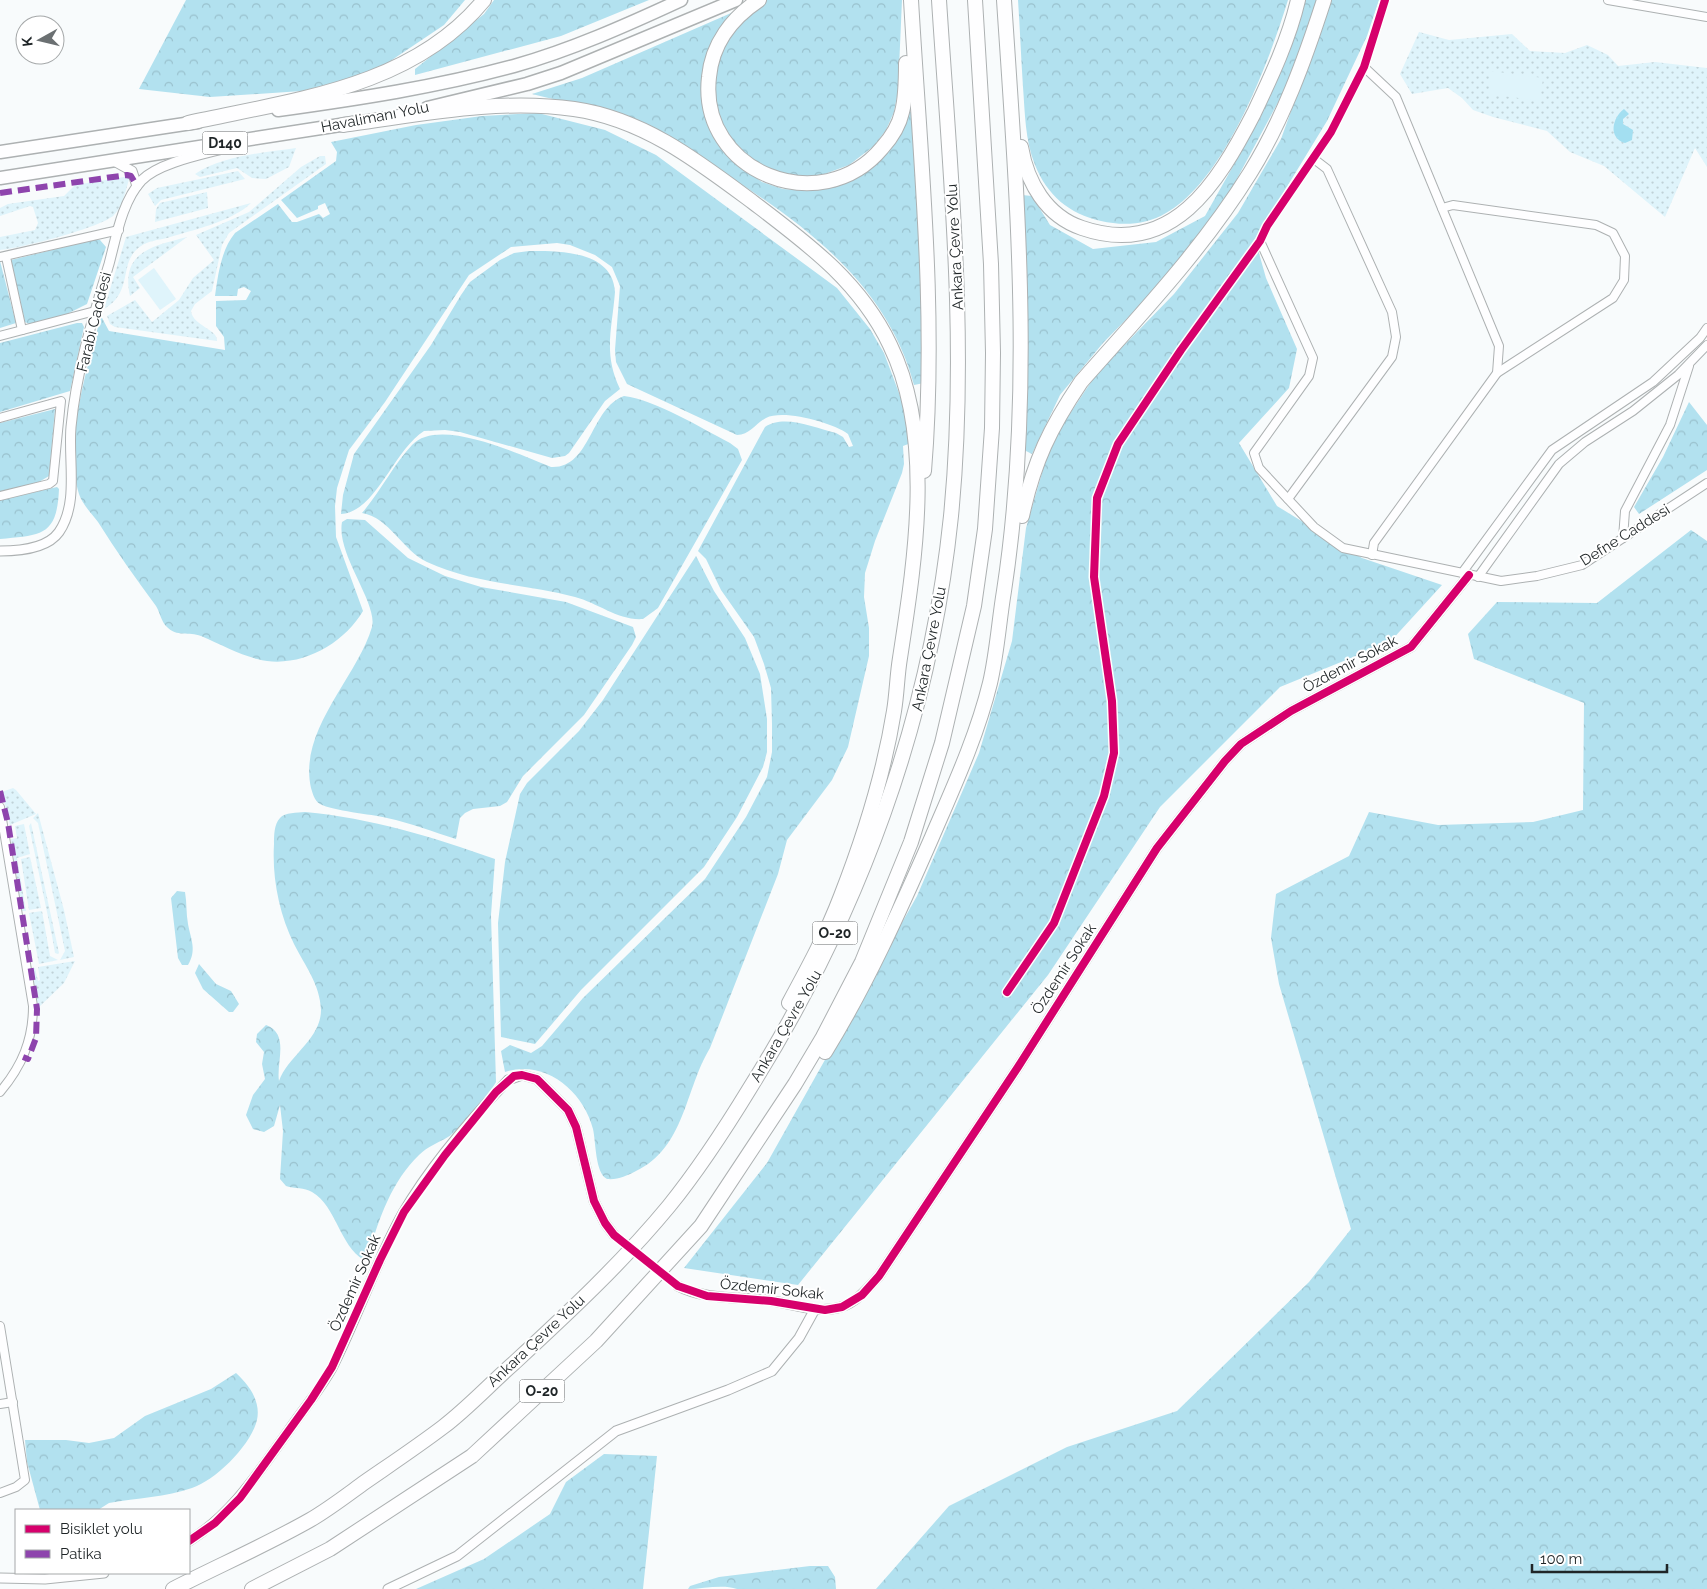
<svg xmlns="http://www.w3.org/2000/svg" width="1707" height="1589" font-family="Raleway,sans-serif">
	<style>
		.forest { fill: url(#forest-crowns) }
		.park { fill: url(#park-dots) }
		.garden { fill: #dff4fb }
		.water { fill: #a3dff1 }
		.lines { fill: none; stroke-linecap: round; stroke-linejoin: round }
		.tertiary-tunnel { stroke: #cdd0d1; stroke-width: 9; stroke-dasharray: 9 4.5; stroke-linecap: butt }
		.minor-casing { stroke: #adb1b2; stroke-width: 10 }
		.tertiary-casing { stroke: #adb1b2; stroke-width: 11 }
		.trunk-casing { stroke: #adb1b2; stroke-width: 15 }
		.motorway-casing { stroke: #adb1b2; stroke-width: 16 }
		.minor { stroke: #fefeff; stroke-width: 8 }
		.tertiary { stroke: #fefeff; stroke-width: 9 }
		.trunk { stroke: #fefeff; stroke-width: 12 }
		.motorway { stroke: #fefeff; stroke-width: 14 }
		.quiet { stroke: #8e44ad; stroke-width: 6; stroke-dasharray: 12 6; stroke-linecap: butt }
		.cycleway-casing { stroke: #fff; stroke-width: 11 }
		.cycleway { stroke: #d6006c; stroke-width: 8 }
		.labels { text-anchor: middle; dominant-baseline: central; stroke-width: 4; stroke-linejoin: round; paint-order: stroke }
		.shield { fill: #fff; stroke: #626668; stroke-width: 1 }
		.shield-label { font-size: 14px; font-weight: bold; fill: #1f2527 }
		.street-label { font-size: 15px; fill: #1f2527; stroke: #fff }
	</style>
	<defs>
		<pattern id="forest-crowns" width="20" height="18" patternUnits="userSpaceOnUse" patternTransform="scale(1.25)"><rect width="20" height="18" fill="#b2e1ef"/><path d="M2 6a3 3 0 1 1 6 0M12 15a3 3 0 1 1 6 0" fill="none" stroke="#99c1cd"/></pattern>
		<pattern id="park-dots" width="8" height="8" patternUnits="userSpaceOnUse" patternTransform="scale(1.25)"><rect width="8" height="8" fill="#dff4fb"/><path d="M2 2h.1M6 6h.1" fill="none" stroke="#bfd1d7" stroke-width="1.8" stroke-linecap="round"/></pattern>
	</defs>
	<rect width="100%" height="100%" fill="#f8fbfc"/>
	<g class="forest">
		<path d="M186,0H465L444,25L374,72L302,91L210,97L139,89Z"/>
		<path d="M494,0H649L561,36L415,75V69L484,14Z"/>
		<path d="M766,0H902L898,91L894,112L886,130L874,146L849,165L822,175L802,178L771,170L735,148L716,114L713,65L743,16Z"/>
		<path d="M1018,0H1288C1269,62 1225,180 1166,213C1146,225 1123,226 1101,221C1069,214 1047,195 1035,165C1025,140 1025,113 1023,87C1021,58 1020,29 1018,0Z"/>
		<path d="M1305,0H1318L1290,80L1217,216L1153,292L1103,343L1060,395L1032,454L1024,450L1022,195L1032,196L1050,225L1093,249L1156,242L1205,216L1260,118Z"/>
		<path d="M1331,0H1379L1367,36L1327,121L1255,239L1266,278L1297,349L1289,388L1239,443L1277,506L1362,558L1442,585L1390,642L1280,687L1160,807L1048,975L798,1285L684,1268L767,1163L917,896L979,753L1012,641L1026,528L1051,442L1097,373L1174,294L1238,213L1281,139Z"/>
		<path d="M738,10L708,51L704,78L715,137L734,162L762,182L783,189L809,191L843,184L863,172L881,157L906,112H914L924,309V383L914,385C886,278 792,215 703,160C685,149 657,127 638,120C605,108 567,103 532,94L582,78Z"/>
		<path d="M538,113L605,130L656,155L837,288L870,329L884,353L902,401L911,443L903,446L904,464L902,473L875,541L865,573L864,597L869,628V656L848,747L832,780L787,840L778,874L710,1048C685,1089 685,1148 636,1171C626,1176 618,1180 607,1179C595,1173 596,1142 593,1129C583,1090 544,1059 505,1072L501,1051L510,1045L531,1053L542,1046L583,998L705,879L746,817L767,777L772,752V724L771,688L764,664L754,637L721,590L706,559L698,551L765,427C784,414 815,428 836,433L843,437L849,447L853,446L848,434C833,423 784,409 766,418C756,423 750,435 737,435L627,384L616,362L615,350L620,286L612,267L595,255L570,245L557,243L511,247L469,275L385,402L349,450L337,488L335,506L336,537L363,611C343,645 298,670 257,659C238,654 220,644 201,636C189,631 177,638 166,626C161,621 160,612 156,606C136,579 116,551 98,522C92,514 82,504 79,494C63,444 88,365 101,316L109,331L225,350L224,337L216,326V301L246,300L251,291L244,287L238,289L237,296H215C218,275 221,250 235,233L278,204L292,222H297L319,214L323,218L330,214L325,203L318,206V209L297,218L281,200L336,161L337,152L331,142L416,125L482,116Z"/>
		<path d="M93,240H100L106,247L87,304L63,316L29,324L25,322L11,260Z"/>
		<path d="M529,251C558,251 613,250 615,292C612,330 603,353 620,389L605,401L569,453L565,456L552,458L460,432L445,430L424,431C393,451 376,512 341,514L343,495L354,454L431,345L461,295L470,282L500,260L514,253Z"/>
		<path d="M0,261L16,323L0,328Z"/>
		<path d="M77,323H82L84,327L70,391L0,412V343Z"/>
		<path d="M624,396C656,400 701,428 730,443L738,449L742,460L658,608L643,619C619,621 598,603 575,597C526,584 474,584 427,562C402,550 390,518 362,513C381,491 393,465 412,445C439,416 520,455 551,467C591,469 590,408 624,396Z"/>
		<path d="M1689,402L1707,425V470L1639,514L1634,507L1663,457Z"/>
		<path d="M55,409L49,476L39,482L0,492V423Z"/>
		<path d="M57,487L59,489C57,536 42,535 0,539V500Z"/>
		<path d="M347,519L365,520L408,558L445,576L481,587L566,602L633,627L636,637L632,645L584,715L523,776L507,802L500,806L473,809L465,813L460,818L456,839C433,832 411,823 387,818C371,814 333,811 320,804C314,800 313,794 311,788C298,730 357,678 372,627C378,603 336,554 342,522Z"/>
		<path d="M1691,530L1707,541V1589H876L949,1506L1067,1447L1177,1411L1309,1282L1351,1229L1279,984L1271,938L1276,894L1349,856L1369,812L1438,825L1533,822L1583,810L1584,703L1474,659L1468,634L1497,602L1597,603Z"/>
		<path d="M696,556L714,591L745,638L760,674L767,719V752L763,767L737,817L704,867L581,990L535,1044L501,1037L498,923L505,862L520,794L527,783L579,731L603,700Z"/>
		<path d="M305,812C371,818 433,837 495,859L491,915L496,1082C491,1092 458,1132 448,1137C438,1143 428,1146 419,1155C392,1181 379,1218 369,1253L364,1260C339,1245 337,1207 312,1192C304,1187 295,1189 286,1186L280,1179L283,1131L280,1105L274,1126L264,1132L253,1129L246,1115L253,1095L265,1079L262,1064L264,1052L256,1042L257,1034L266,1025C290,1034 276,1062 279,1081C288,1056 321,1039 321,1010C320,984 305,966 294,944C279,913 272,878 274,844C274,836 274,824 280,818C285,812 297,813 305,812Z"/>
		<path d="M177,891L185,892C187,903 186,914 188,924C191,940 197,950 188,965H182L178,958L171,898Z"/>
		<path d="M199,964L216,984L231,991L239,1004L233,1012H229L203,989L195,973Z"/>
		<path d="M236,1373C249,1385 261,1401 257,1420C251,1445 216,1480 192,1488C166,1497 137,1498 109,1503L98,1510H40L27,1462L25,1440H66L89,1443L114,1438L145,1416L211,1389Z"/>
		<path d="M604,1454L657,1456L643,1589H416L484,1559L550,1514L566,1482Z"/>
		<path d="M810,1566H828L835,1577L836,1589H737C722,1584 703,1589 688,1589L690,1586L719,1577Z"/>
	</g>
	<g class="park">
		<path d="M1419,32L1449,40L1512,34L1530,51L1565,53L1587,45L1608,55L1618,66L1655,62L1707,68V167L1695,148L1665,217L1604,166L1570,152L1547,131L1493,117L1473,110L1462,98L1448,88L1412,94L1400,74Z"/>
		<path d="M296,148L289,167L266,179L252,178L237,168L200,177L195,174C224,155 263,153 296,148Z"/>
		<path d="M320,156H325L326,164L229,233L222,245L212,291L195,304L191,311C193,326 218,329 217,341L115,327L110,324L107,316L135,300L152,322L179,300L193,278L214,260L196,235L249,212L301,167Z"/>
		<path d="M238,171L245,179L161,200L155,206L148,194L157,188Z"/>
		<path d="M130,176C126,189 123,206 114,215C103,227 18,249 0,250V237L35,230L38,223L33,207L30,206L0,216V208L8,204L64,196L75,185Z"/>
		<path d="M207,192L208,208L155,222L156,209L160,203Z"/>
		<path d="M251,203C232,222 192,230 167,238C158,240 148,241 141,246C117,262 135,291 104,309L126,237Z"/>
		<path d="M187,237L133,277L140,288L130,296C120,251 154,246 187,237Z"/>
		<path d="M13,788L16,790L36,814L10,825L2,792Z"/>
		<path d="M38,813L64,910L74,957L60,960L65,951L38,823L33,818Z"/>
		<path d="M31,823L59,953L58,954L55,953L52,936L29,826Z"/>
		<path d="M24,824L30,854L17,858L26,911H22L11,839L17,838L15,826Z"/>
		<path d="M30,857L41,908L29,910L21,859Z"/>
		<path d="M42,911L50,956L58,960L39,964L29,913Z"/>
		<path d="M75,961L64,983L38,1008L32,969L35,968L38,981L40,980L38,967Z"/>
	</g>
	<g class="garden">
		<path d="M1491,71L1543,78L1540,101L1489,94Z"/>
		<path d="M154,268L176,299L160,310L138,280Z"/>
	</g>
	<path class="water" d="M1624,109L1629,114L1623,119V124L1633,130L1632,140L1625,143C1608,138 1612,118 1624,109Z"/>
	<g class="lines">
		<path class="tertiary-tunnel" d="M614,1235L678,1286"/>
		<g class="minor-casing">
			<g id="minor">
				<path d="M1608,0L1707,17"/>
				<path d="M1364,67L1396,97L1499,346L1497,373L1374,543L1372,555"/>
				<path d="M1442,208L1453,205L1596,225L1613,233L1625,256L1624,280L1613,298L1497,373"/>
				<path d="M1260,241L1313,358L1309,376L1254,453L1259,468L1314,527L1343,548L1501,581L1537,576L1582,565L1707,483"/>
				<path d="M0,257L119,230"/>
				<path d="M6,257L22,330"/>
				<path d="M0,336L95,311"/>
				<path d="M0,418L61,401L53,481L49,484L0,496"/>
				<path d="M1288,499L1392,357L1396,337L1392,312L1327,169L1314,159"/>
				<path d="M1623,538L1625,511L1670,425L1689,366"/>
				<path d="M1462,573L1552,450L1653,382L1700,338L1707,328"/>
				<path d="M1478,577L1559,464L1585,442L1633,411L1678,375L1707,345"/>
				<path d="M0,807L33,1006C33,1040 22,1066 0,1092"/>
				<path d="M1007,992L1054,923L1104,796L1114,753L1112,701L1094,577L1097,498L1118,444L1181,350L1260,241L1267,226L1331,132L1364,67L1385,0"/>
				<path d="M0,1326L25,1480L16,1487L0,1493"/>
				<path d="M0,1404L13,1402"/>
			</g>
		</g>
		<g class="tertiary-casing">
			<g id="tertiary">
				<path d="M114,161L132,171L137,186"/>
				<path d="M0,551C19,551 47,549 59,532C79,503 68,460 71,427C76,372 93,317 109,264C116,238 122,201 142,180C160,162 205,154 230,147"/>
				<path d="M678,1286C707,1301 741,1296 773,1301C795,1305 819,1314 841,1307C857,1302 868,1288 879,1276L1018,1067L1157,848L1225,761L1241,744L1291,711L1411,647L1469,575"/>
				<path d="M189,1541C232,1514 258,1473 287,1433C302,1411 319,1391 332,1368C358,1317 375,1263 403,1213C430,1166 470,1120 508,1080L522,1075L537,1079L568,1110L576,1127L594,1201L605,1223L614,1235"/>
				<path d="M0,1578L45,1579L104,1573"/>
				<path d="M388,1589L457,1556L616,1431L728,1390L772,1371L799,1338L815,1309"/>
			</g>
		</g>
		<g class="trunk-casing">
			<g id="trunk">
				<path d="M427,108L527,84L561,73L736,0"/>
				<path d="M278,110C357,99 437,87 514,66C571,50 627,25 681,0"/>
				<path d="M0,152L198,122"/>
				<path d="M0,178L353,123"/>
			</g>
		</g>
		<g class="motorway-casing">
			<g id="motorway">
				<path d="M759,0C732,18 712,44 709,77C698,172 821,221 882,148C891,138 899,126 902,112C906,97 906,79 906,63"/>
				<path d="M911,0C920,156 937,315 924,471"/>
				<path d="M188,123C292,100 412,88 484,0"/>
				<path d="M343,125C419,115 497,98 574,109C644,119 699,162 754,203C808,244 860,282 890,345C935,437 915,560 900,658C897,676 897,693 894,711C884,773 864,837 841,896C827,933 808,968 789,1003"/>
				<path d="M1021,147C1027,182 1046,216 1082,228C1172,259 1218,183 1254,113C1271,77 1289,39 1298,0"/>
				<path d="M1022,516C1034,461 1050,428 1081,382C1141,314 1202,250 1250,173C1283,120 1305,59 1324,0"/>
				<path d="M825,1052C867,984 900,910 932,837C954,786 977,736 990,683C997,653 999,621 1004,591C1034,394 1017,197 1004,0"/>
				<path d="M173,1589C218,1566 266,1545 310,1520C329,1509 347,1495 365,1482C391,1464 418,1446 443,1427C468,1408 490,1384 514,1363C568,1313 622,1263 669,1206C699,1169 725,1129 750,1088C859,914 930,721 951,516C968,343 950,172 939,0"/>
				<path d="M252,1589L330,1549L472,1456L596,1341L701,1226L795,1084L823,1037L862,962L911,842L942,743L974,606L985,529L992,428L993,353L991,264L975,0"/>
			</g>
		</g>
		<use href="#minor" class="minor"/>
		<use href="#tertiary" class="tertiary"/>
		<use href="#trunk" class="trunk"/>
		<use href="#motorway" class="motorway"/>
		<g class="quiet">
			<path d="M0,193L127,175L131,176L137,186"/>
			<path d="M0,791L8,823L37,1009L36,1038L28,1059L23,1057"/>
		</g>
		<g class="cycleway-casing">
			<g id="cycleway">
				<path d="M1007,992L1054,923L1104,796L1114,753L1112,701L1094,577L1097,498L1118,444L1181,350L1260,241L1267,226L1331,132L1364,67L1385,0"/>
				<path d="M189,1541L215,1523L240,1498L311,1400L332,1367L380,1260L404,1212L445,1155L496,1092L514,1076L522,1075L537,1079L568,1110L576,1127L594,1201L605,1223L614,1235L678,1286L707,1296L771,1301L825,1310L842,1307L862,1295L879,1276L1018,1067L1157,848L1225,761L1241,744L1291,711L1411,647L1469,575"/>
			</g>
		</g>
		<use href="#cycleway" class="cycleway"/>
	</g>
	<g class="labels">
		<g class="shield">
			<rect x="202.5" y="131.5" width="45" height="23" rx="4"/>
			<rect x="812.5" y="921.5" width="45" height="23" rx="4"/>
			<rect x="519.5" y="1379.5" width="45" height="23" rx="4"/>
		</g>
		<g class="shield-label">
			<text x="225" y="143">D140</text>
			<text x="835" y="933">O-20</text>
			<text x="542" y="1391">O-20</text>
		</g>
		<g class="street-label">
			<text transform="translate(375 117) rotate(-11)">Havalimanı Yolu</text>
			<text transform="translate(955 247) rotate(-93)">Ankara Çevre Yolu</text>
			<text transform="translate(94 322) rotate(-76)">Farabi Caddesi</text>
			<text transform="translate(1625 535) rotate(-32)">Defne Caddesi</text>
			<text transform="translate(929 649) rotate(-79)">Ankara Çevre Yolu</text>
			<text transform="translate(1350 664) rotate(-28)">Özdemir Sokak</text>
			<text transform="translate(1064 969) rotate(-57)">Özdemir Sokak</text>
			<text transform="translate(786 1026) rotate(-60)">Ankara Çevre Yolu</text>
			<text transform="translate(355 1283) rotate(-66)">Özdemir Sokak</text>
			<text transform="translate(772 1289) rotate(6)">Özdemir Sokak</text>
			<text transform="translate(536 1341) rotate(-43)">Ankara Çevre Yolu</text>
		</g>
	</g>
	<rect x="15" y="1509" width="175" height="65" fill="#ffffff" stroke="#a5a8a9"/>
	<rect x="25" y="1525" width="25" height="8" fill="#d6006c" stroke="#a5a8a9"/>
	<text x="60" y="1534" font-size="15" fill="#1f2527">Bisiklet yolu</text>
	<rect x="25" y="1550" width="25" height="8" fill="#8e44ad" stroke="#a5a8a9"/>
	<text x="60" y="1559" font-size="15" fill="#1f2527">Patika</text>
	<g transform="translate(40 40) rotate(262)"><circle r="24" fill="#ffffff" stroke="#a5a8a9"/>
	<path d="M0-4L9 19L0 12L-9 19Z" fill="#6b7072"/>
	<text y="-8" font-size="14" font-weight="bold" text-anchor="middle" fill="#1f2527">K</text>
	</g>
	<path d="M1532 1564v8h135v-8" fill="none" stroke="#1f2527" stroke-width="2.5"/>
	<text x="1540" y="1564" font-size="15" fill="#1f2527" stroke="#ffffff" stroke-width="4" paint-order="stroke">100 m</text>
</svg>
